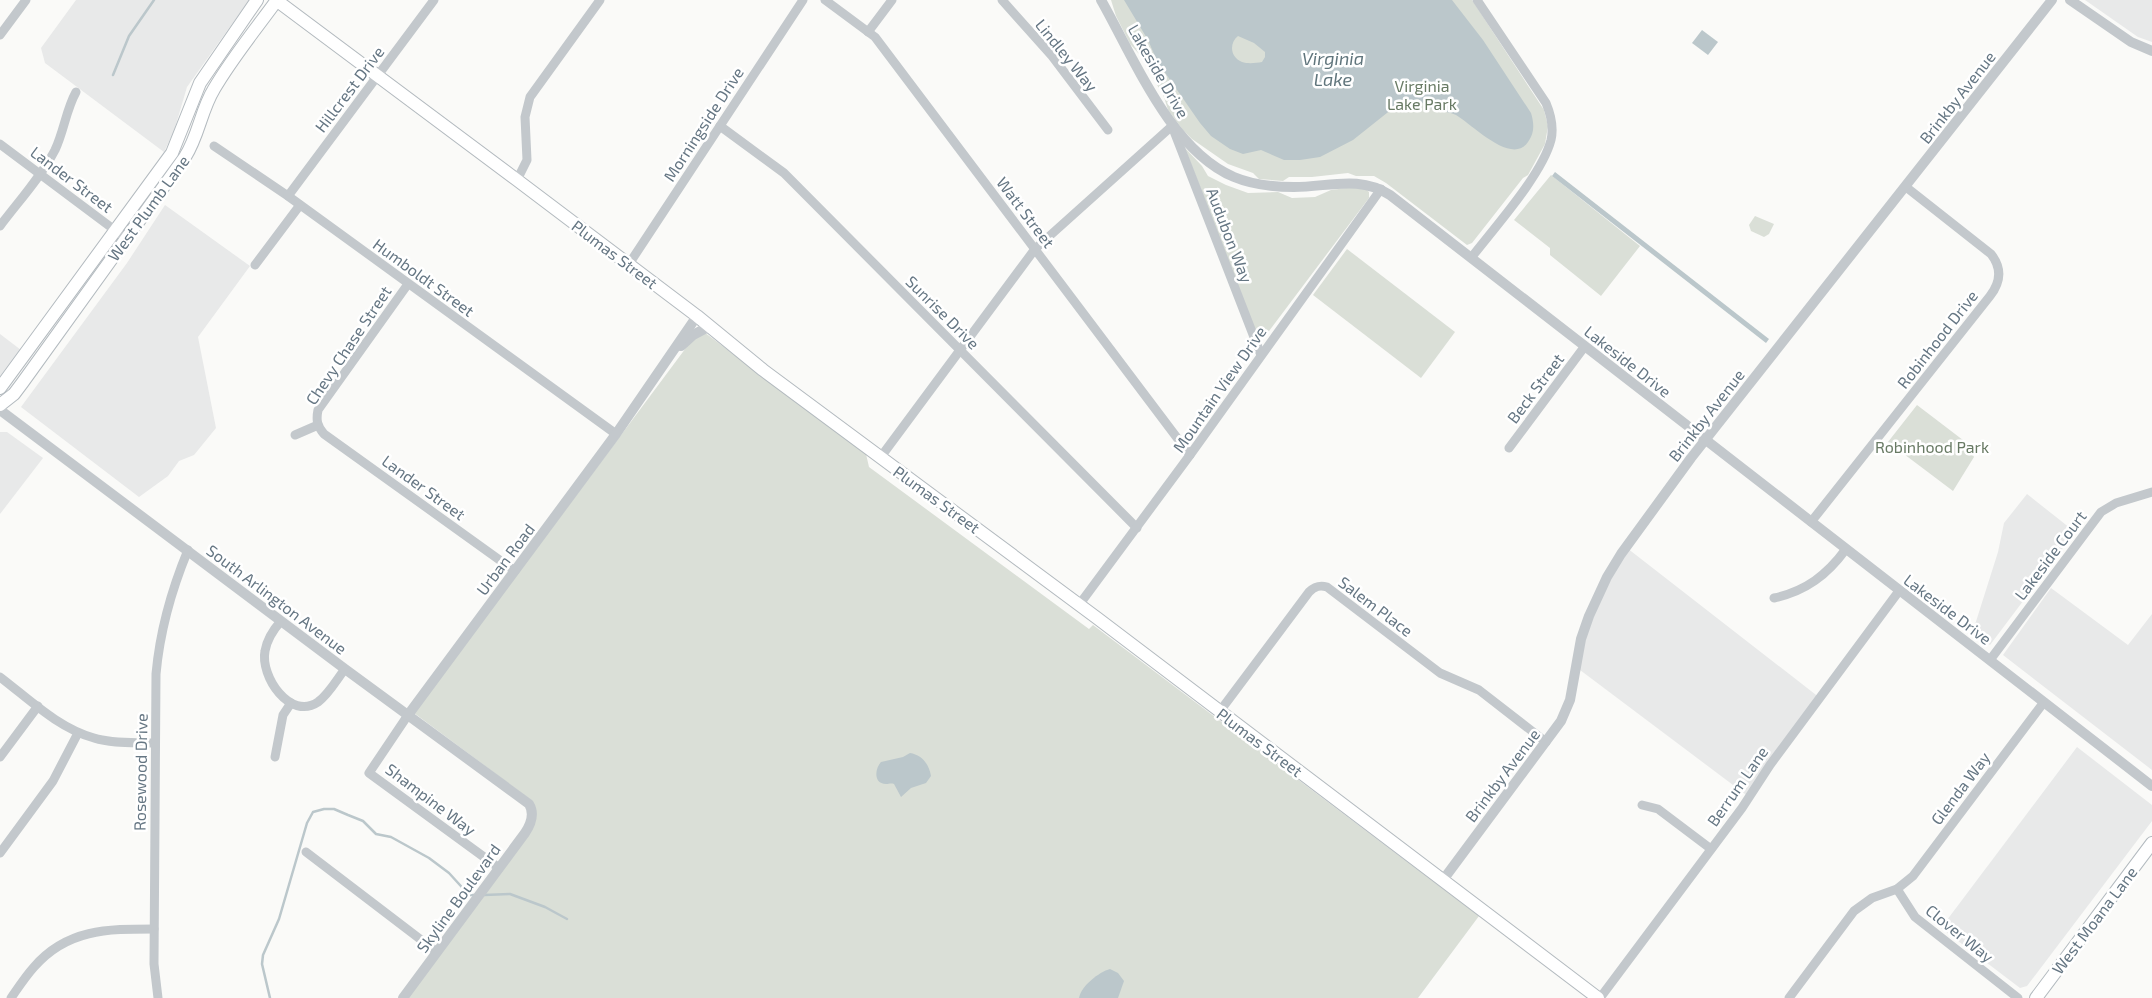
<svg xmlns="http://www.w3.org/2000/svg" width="2152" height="998" font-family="'Exo 2',sans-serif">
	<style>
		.built { fill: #e8e9e9 }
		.green { fill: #dadfd7 }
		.water { fill: #bbc7cb; fill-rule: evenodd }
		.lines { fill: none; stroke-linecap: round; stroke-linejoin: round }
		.stream { stroke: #bbc7cb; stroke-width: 2.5 }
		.secondary-casing { stroke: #b3babf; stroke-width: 14 }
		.minor { stroke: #c3c8cc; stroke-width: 9 }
		.tertiary { stroke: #c3c8cc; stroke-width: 10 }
		.secondary { stroke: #fff; stroke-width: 12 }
		.labels { text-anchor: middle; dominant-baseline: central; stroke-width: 5; stroke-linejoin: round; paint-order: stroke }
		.street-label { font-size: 16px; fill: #657683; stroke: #fff }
		.park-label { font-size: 16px; fill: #687a64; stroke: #fff }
		.water-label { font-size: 18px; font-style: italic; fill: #60757c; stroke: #fff }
	</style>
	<rect width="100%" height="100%" fill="#fafaf8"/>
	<g class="built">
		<path d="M76,0H249L187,87L174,131L164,152L45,63L41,48Z"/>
		<path d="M2085,0H2152V42L2138,37Z"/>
		<path d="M165,205L250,266L198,337L216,428L194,455L179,461L168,476L139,497L21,407L127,263Z"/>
		<path d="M0,334L21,350L0,377Z"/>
		<path d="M0,432H7L43,458L0,514Z"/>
		<path d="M2027,494L2075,532L1990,645L1973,631L1998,552L2004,523Z"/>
		<path d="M1627,548L1820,698L1749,797L1576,667L1580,640Z"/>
		<path d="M2051,588L2128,645L2152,614V770L2003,655Z"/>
		<path d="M2077,747L2152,805V821L2027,986L2020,988L1941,928Z"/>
	</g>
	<g class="green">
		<path d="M1111,0H1472L1544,110L1548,126L1545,144L1528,175L1523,178L1472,243L1467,245L1386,183L1374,176H1356L1348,173L1312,177H1289L1283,181L1259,179L1253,173L1228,164L1192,139L1183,130L1168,110L1164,97L1140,55L1130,44L1116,16Z"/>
		<path d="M1185,148L1202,166L1208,176L1226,185L1248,193L1278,192L1292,198L1315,197L1331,190L1354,187L1366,189L1369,192V198L1263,339L1258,338Z"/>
		<path d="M1551,175L1640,246L1601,296L1550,255V248L1514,220Z"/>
		<path d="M1755,216L1774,224L1769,234L1764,237L1751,231L1749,225Z"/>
		<path d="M1347,249L1455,332L1421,378L1313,295Z"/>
		<path d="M700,329L866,454L869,467L1089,629L1093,625L1479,916L1418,998H408L531,830V800L414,713Z"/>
		<path d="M1917,405L1976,450L1973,455L1974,457L1953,491L1888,442Z"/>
	</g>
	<g class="water">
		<path d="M1124,0H1452L1483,40L1531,113C1534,123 1535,133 1528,142C1512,166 1473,125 1456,115C1448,111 1439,112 1431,108C1426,106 1422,102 1418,99L1397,105L1353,140L1320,157L1300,160H1284L1261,150L1243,154L1230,149L1211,136L1200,123L1157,61L1148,40ZM1238,36L1254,43L1265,52V57L1262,62C1256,63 1248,64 1242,62C1230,57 1229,43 1238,36Z"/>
		<path d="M1702,30L1718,42L1708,55L1692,43Z"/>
		<path d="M1555,172L1769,339L1766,343L1552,176Z"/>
		<path d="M910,753C922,755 929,764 931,776L926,783L911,788L901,797L894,784C891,783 889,784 886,784C873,784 875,768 881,762L903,757Z"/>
		<path d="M1110,969L1118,973L1124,981L1118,998H1079C1081,986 1099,972 1110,969Z"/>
	</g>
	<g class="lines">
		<g class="stream">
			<path d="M113,75L129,36L154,0"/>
			<path d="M484,895L510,894L545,907L567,919"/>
			<path d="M270,998L262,964L263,955L279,919L307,823L313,812L324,809H334L348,815L363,821L376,834L391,837L429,858L449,873L469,895H476"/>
		</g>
		<g class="secondary-casing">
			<g id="secondary">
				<path d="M276,0L517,180L697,316L763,370L1097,618L1598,998"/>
				<path d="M0,388L172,153L200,83L257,0"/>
				<path d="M0,405L14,394L23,382L185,157C199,135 201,110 214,89C232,58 256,29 277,0"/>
				<path d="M2036,998L2152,843"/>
			</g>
		</g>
		<g class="minor">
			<path d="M825,0L875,37L1190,455"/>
			<path d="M1002,0L1052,56L1108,130"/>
			<path d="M868,32L892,0"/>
			<path d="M0,35L26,0"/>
			<path d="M720,126L784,173L1137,528"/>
			<path d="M0,144L120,234"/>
			<path d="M214,146L288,196L616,434"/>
			<path d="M517,180L527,160L525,117L530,97L600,0"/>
			<path d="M288,196L434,0"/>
			<path d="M0,226C18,202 41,177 55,150C64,131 66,110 76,92"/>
			<path d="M1471,258C1494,228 1542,175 1551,140C1554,127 1551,115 1546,103L1477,0"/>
			<path d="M629,264L803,0"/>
			<path d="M255,265L300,205"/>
			<path d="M408,284L318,410C316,420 317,426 324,434L515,571"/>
			<path d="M295,435L318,425"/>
			<path d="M1509,448L1585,346"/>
			<path d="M880,458L1035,249L1172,126L1261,355"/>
			<path d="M1811,522L1990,296C2001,282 2002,268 1991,254L1906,187"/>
			<path d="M1774,598C1806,591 1827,575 1846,549"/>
			<path d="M1079,605L1190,455L1381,189"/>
			<path d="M281,621C273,630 267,639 265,651C260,676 290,721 318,702C329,694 337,679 345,669"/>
			<path d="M1990,660L2101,512L2116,503L2152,492"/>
			<path d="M0,677C29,699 58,728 94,738C113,744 135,742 155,743"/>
			<path d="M1220,711L1309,592C1315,586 1320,585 1327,587L1440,673L1479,690L1546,742"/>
			<path d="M408,715L369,773L499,868"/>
			<path d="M0,757L38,706"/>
			<path d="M275,757L283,715L291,703"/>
			<path d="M1642,805L1658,809L1711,849"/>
			<path d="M306,852L437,952"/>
			<path d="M0,853L53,781L78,733"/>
			<path d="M1897,889L1915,917L2018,998"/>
			<path d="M11,998C18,988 25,977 34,967C67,929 107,929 154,929"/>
			<path d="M158,998L154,964L156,674C160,630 171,591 188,550"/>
			<path d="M1600,998L1742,808L1770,765L1899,591"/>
			<path d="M1789,998L1854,911L1872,898L1897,889L1913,876L2044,702"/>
		</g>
		<g class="tertiary">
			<path d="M1101,0C1134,58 1170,150 1234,177C1253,185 1274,187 1294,187C1329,187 1359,175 1390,195L2152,786"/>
			<path d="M2070,0L2131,42L2152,51"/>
			<path d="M681,346L693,335L710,326"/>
			<path d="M0,410L345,669L529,804C535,814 531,824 525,833L403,998"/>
			<path d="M408,715L616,434L697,316"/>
			<path d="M1443,880L1561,721L1570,700L1581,639L1589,616L1607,577L1621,554L1691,458L2052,0"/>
		</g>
		<use href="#secondary" class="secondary"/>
	</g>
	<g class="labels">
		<g class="street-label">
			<text transform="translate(1067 55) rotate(51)">Lindley Way</text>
			<text transform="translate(1159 71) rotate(60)">Lakeside Drive</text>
			<text transform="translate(349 89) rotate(-53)">Hillcrest Drive</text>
			<text transform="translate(1957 97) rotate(-52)">Brinkby Avenue</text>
			<text transform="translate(703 124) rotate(-57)">Morningside Drive</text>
			<text transform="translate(72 179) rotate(37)">Lander Street</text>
			<text transform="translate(148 208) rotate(-54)">West Plumb Lane</text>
			<text transform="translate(1026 212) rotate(53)">Watt Street</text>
			<text transform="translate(1230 235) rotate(69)">Audubon Way</text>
			<text transform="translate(615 254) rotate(37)">Plumas Street</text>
			<text transform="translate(424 277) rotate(36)">Humboldt Street</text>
			<text transform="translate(943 312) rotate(45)">Sunrise Drive</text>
			<text transform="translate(1937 339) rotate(-52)">Robinhood Drive</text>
			<text transform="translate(348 345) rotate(-56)">Chevy Chase Street</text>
			<text transform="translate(1628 361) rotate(38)">Lakeside Drive</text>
			<text transform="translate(1535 388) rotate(-53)">Beck Street</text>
			<text transform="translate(1219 389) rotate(-55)">Mountain View Drive</text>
			<text transform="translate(1706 415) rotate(-52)">Brinkby Avenue</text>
			<text transform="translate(424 487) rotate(36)">Lander Street</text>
			<text transform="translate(937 499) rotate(36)">Plumas Street</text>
			<text transform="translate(2050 555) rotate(-53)">Lakeside Court</text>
			<text transform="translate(505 559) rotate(-53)">Urban Road</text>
			<text transform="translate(277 599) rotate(37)">South Arlington Avenue</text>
			<text transform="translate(1376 606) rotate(37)">Salem Place</text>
			<text transform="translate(1948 609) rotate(37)">Lakeside Drive</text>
			<text transform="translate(1260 742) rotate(37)">Plumas Street</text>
			<text transform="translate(140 772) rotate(-89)">Rosewood Drive</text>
			<text transform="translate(1502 775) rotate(-53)">Brinkby Avenue</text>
			<text transform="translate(1737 786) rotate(-55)">Berrum Lane</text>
			<text transform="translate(1960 788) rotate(-53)">Glenda Way</text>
			<text transform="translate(431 799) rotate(37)">Shampine Way</text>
			<text transform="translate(458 898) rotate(-54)">Skyline Boulevard</text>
			<text transform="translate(2094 920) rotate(-53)">West Moana Lane</text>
			<text transform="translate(1960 933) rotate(39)">Clover Way</text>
		</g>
		<g class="park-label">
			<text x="1422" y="85">Virginia<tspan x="1422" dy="18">Lake Park</tspan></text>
			<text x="1932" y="446">Robinhood Park</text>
		</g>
		<g class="water-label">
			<text x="1333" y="58">Virginia<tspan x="1333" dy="21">Lake</tspan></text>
		</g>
	</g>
</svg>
